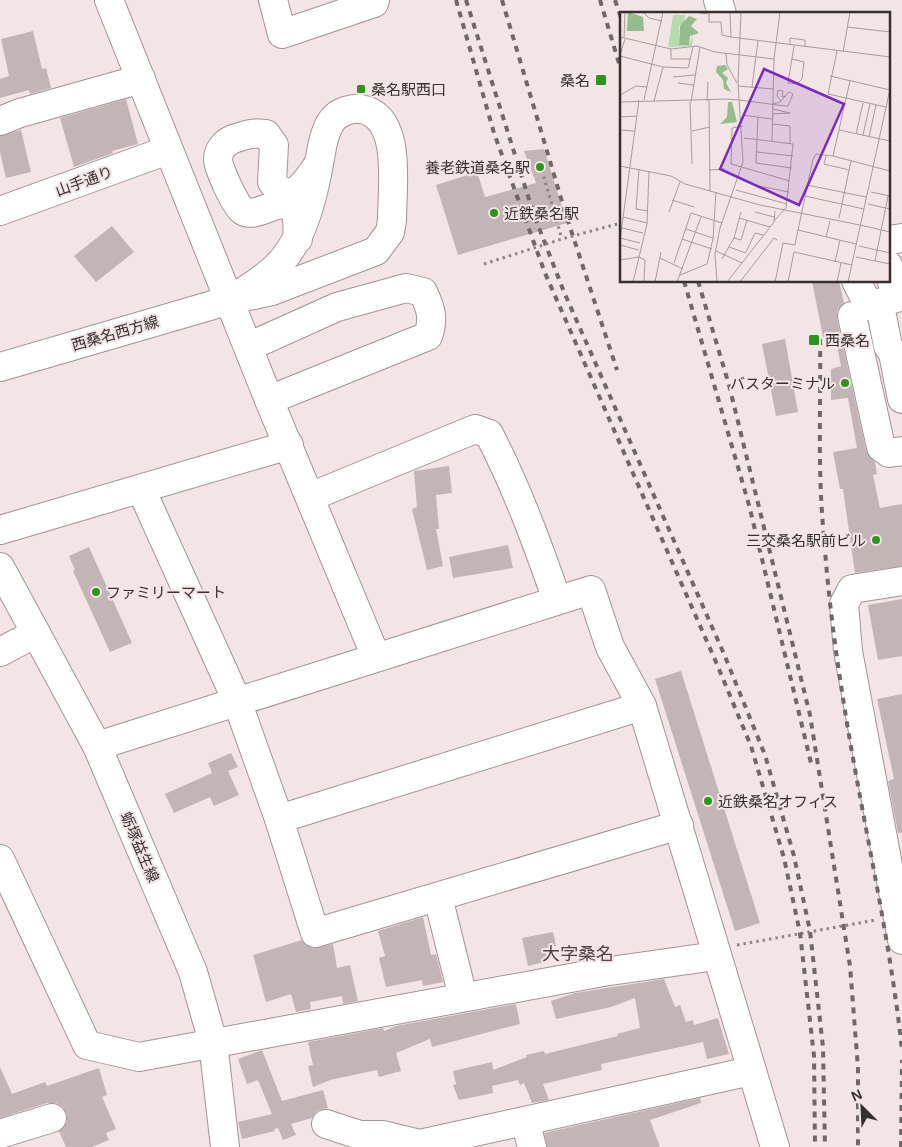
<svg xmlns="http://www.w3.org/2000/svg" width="902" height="1147" font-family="Arial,'Noto Sans JP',sans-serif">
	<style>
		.building { fill: #c3b5b7 }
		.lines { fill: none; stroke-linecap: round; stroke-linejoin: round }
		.minor-casing { stroke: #a29496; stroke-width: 30 }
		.path { stroke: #8e8485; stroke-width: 3; stroke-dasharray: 2.5 4; stroke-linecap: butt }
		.minor { stroke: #fff; stroke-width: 28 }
		.rail { stroke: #6f6768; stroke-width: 4; stroke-dasharray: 6 6; stroke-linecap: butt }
		.path-bridge { stroke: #8e8485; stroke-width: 3; stroke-dasharray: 2.5 4; stroke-linecap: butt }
		.poi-dot { fill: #2e951c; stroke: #f3e4e6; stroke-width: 2 }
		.labels { text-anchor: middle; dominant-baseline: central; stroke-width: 4; stroke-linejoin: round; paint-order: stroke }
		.poi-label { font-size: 15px; fill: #352f30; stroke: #f3e4e6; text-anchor: start }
		.street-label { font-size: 15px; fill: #352f30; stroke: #f3e4e6 }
		.quarter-label { font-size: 18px; fill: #4f4345; stroke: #f3e4e6 }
		.inset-road { fill: none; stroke: #a79c9d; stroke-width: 1 }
		.view { fill: #7b2cbf; fill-opacity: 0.15; stroke: #7b2cbf; stroke-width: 2.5 }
		.inset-edge { fill: none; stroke: #352f30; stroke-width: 2.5 }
	</style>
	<rect width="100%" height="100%" fill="#f3e4e6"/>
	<g class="building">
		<path d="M33,31L42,69L46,68L51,88L30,94L29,90L0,98V79L9,76L1,39Z"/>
		<path d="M126,99L138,144L112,151L113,153L74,167L60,118Z"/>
		<path d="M21,130L31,172L6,178L0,152V136Z"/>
		<path d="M544,149L567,223L458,255L436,185L477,172L485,197L536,183L524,151Z"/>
		<path d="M112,226L134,252L96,282L74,256Z"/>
		<path d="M812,281H839L844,303L837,311V319L866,450L875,462L877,474L873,475L880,508L902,504V566L855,573L843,489H840L833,452L857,448L848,398L831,400V369L841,366L835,335L823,337Z"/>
		<path d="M785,339L798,412L776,416L762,344Z"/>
		<path d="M449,466L452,493L436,495L439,529H436L443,566L427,570L412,509L417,507L414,471Z"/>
		<path d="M508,545L513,568L453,578L449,557Z"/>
		<path d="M89,547L132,643L110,652L73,571L75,570L69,556Z"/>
		<path d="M902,599V656L878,660L868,605Z"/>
		<path d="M681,671L760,923L735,931L655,679Z"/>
		<path d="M902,694V833H898L888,781L894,779L877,699Z"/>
		<path d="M231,753L238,767L228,771L239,795L214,806L210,797L174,813L165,794L212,773L208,763Z"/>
		<path d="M423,917L431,955L436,954L443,982L423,986L422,980L386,987L379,958L385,956L378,931Z"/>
		<path d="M553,932L556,946L545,948L548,961L528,966L522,938Z"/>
		<path d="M302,940L312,948L333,944L337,968L350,965L358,1001L343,1004L342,996L310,1002L311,1009L296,1012L291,994L266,1002L253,955Z"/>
		<path d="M664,979L675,1007L680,1005L686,1022L693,1020L694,1025L718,1018L729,1054L707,1059L703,1042L601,1064L602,1070L543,1084L549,1100L532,1103L524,1083L520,1085L518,1080L492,1086L493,1093L459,1100L453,1085L456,1084L453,1071L492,1062L493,1070L527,1057L526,1055L544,1051L545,1054L618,1036L617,1034L640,1028L635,998L611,1007L556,1019L551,1001L575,993Z"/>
		<path d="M516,1004L520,1024L432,1047L430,1039L396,1053L401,1071L379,1077L377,1070L330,1080L313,1087L308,1066L313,1065L308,1042L383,1028L384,1031L396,1026Z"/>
		<path d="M262,1050L282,1101L323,1090L328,1108L317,1111L312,1118L291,1124L296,1135L283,1140L278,1128L274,1129L275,1131L242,1139L238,1122L272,1114L258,1080L247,1084L238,1059Z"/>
		<path d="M0,1067L12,1094L45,1082L47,1086L99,1068L107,1095L102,1097L116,1129L106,1133L109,1140L92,1147H66L59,1131L67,1122V1114L63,1107L56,1103H47L0,1118Z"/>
		<path d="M700,1098L701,1103L650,1120L660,1147H547L544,1133Z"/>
	</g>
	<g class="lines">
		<g class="minor-casing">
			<g id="minor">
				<path d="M109,0L269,400L376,657"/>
				<path d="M273,0L282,34L374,3L375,0"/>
				<path d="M718,0L722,14"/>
				<path d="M0,121L20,113L141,79"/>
				<path d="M0,211L168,150"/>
				<path d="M298,239C297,232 298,226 297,219C291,185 259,221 243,211C235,206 219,169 218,160C218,150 224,143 233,139C245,135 254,132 266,134L274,145L272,182C292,207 305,183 317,166"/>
				<path d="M888,240L902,238"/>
				<path d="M856,281L869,306L896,298L888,265"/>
				<path d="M852,316L881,447L889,453L902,451"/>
				<path d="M882,316L888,346L893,353L902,399"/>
				<path d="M248,347L337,307L406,288L423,292C431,308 434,319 428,336L269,400"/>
				<path d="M0,367L230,300L272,291L376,251L390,232L392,220C392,187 403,116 361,109C351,108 339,112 333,119C322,133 321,157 317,174C311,205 300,245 276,267C263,280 246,290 230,300"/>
				<path d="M141,489L237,701L279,819L315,933L679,825"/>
				<path d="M310,497L475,429L489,434C517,488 537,543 557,600"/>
				<path d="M0,530L289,445"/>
				<path d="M0,567L97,746L193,972L213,1042L225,1147"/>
				<path d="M902,581L852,589L844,604L848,651L902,940"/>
				<path d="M0,652L36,633"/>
				<path d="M97,746L591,590L610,647L642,706L775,1147"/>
				<path d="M279,819L642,706"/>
				<path d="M0,859L87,1045L139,1057L603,972L716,956"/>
				<path d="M438,897L463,997"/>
				<path d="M525,1121L532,1147"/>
				<path d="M326,1124L360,1135H383L420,1144L751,1071"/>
				<path d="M0,1134L52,1118"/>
			</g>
		</g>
		<g class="path">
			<path d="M540,164L562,239"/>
			<path d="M805,281H808"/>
			<path d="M737,945L876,920"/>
		</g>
		<use href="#minor" class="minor"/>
		<g class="rail">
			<path d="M456,0L494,133L545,273L716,662L751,746L784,858L800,933L814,1056L815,1147"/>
			<path d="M466,0L534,215L564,292L724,654L765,755L794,856L810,931L823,1047L825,1147"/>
			<path d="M502,0L566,215L617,370"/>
			<path d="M600,0L621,70"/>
			<path d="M615,0L621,18"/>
			<path d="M684,281L749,505L811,763"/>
			<path d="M698,281L729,385L810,715L850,966L858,1068V1147"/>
			<path d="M820,339C821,397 818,455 822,513C826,570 832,628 841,685C859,807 889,928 902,1050"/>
			<path d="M901,1147L902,1060"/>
		</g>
		<path class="path-bridge" d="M484,264L562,239L621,223"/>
	</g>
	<g class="poi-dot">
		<rect x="595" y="74" width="12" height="12" rx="2.5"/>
		<rect x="356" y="84" width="10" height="10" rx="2.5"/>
		<circle cx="540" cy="167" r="5"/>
		<circle cx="494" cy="213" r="5"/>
		<rect x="808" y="334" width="12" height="12" rx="2.5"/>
		<circle cx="845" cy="383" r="5"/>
		<circle cx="876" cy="540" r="5"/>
		<circle cx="96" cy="592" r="5"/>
		<circle cx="708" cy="801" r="5"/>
	</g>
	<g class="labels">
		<g class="poi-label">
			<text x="590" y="80" text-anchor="end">桑名</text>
			<text x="371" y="89">桑名駅西口</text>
			<text x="530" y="167" text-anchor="end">養老鉄道桑名駅</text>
			<text x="504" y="213">近鉄桑名駅</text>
			<text x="825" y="340">西桑名</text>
			<text x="835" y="383" text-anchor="end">バスターミナル</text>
			<text x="866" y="540" text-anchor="end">三交桑名駅前ビル</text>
			<text x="106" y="592">ファミリーマート</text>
			<text x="718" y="801">近鉄桑名オフィス</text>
		</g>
		<g class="street-label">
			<text transform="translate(84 181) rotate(-20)">山手通り</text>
			<text transform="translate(115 333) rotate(-16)">西桑名西方線</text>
			<text transform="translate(140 847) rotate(67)">蛎塚益生線</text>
		</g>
		<g class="quarter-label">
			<text x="578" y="954">大字桑名</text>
		</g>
	</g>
	<g transform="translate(620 12)">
		<rect width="270" height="270" fill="#f3e4e6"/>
		<path d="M53,3H65L64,12L59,14V33H69L73,24L72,34L48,35Z" fill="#b5dbaf"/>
		<path d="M8,0L23,5L24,19H7ZM69,4L77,7L71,14L79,21L70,24L69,33H59L60,14ZM105,53L108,57L102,61L108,66L106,71L111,80L104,77L103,68L96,60L97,54ZM108,90H112L117,110L100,112L107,105Z" fill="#94bc8d"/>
		<path class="inset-road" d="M23,0L29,6L42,9M110,0L111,25L270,45M80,1L89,2V10H101L102,23L111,25M227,15L270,20M0,25L51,37L77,34L95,40L154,47M4,26L5,0M170,33V26L185,28V35M51,37V47H70M217,39L208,82L266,95M223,40L230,0M106,41L107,53L117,71M0,43L5,27M0,44L43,55L68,56L73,35M172,47L184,50L182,67L177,72L168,71L174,34M210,64L270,78M53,65L75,63M230,69L213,144L196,142L193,147L178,218L236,232M58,71L74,73M118,74L153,77M132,75L138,29M0,83L16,74L27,75M24,88L43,0M89,88L90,179M34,89L43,55M87,89L88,70M161,89L157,84L158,78L163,79L162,85L166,84M0,90L107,87L120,88L157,93L168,94L173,82L169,80L160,90L153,92M70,90L72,152M71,90L80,35M152,102L170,101L153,97M122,103L152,107M0,105L17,104M138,105L136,151L172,156M152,112L170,114V131M123,114L112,116L111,152L170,169M0,118L15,119M219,118L270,129M72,119L90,115M236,122L243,91M243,123L250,92M249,125L256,93M124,126L173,132L166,196L154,209M152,129L154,47L160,0M137,140L173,144M206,144L204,152L229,158M213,144L270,159M0,154L51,164L65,172L140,193L240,213M19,157L16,197L28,199M89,158L105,157M187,173L246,185M138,174L169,180M116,178L167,192M251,180L270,184M185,184L244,197M52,188L74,195M248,192L270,197M49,200L60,170M135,200L154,205M3,205L27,211M119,206L150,215M219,206L231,149M240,213L270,220M2,216L23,221M66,217L93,226M206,225L210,209M0,226L20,231M114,226L121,228L127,208M62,227L92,237M0,228L19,88M0,233L19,238M175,233L178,218M239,234L270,241M109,235L126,241M96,239L122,251M126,240L135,221L143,223M174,240L232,253M236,245L270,252M40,246L63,257M102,247L114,226L121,200M0,248L19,245L25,248L24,270M255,249L268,184M215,250L220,228M54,251L71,201L102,211M60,263L87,252L93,227L96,180M13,270L27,212L29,159M35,270L41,240M57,270L81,205M97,270L95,242L100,216L123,150L118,71L121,0M107,270L154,210L155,199M120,270L154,226L157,228M155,270L163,231L175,233M168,270L174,240M217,270L221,251M228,270L270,77"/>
		<path class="view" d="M144,57L224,92L179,193L100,157Z"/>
		<rect width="270" height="270" class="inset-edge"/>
	</g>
	<g transform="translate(862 1107) rotate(336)" stroke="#f3e4e6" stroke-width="4" paint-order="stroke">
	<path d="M0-4L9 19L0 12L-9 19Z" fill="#352f30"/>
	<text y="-8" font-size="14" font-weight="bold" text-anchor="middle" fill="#352f30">N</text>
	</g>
</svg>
